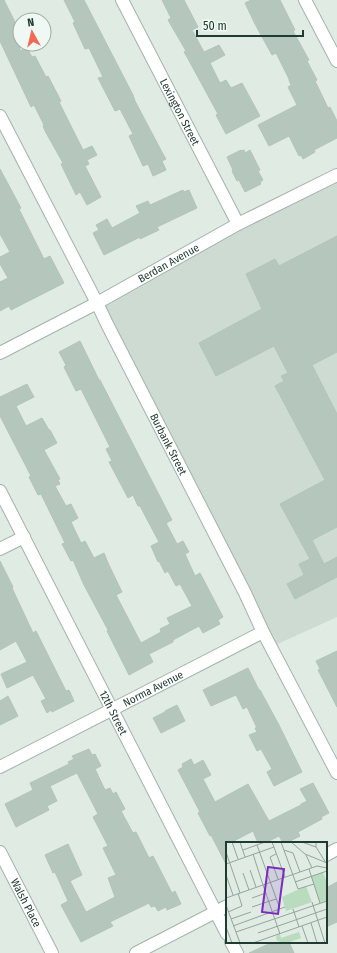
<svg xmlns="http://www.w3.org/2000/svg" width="337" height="953" font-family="'Fira Sans Condensed',sans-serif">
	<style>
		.built { fill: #cedbd3 }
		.building { fill: #b5c6bd; stroke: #b2c4bb }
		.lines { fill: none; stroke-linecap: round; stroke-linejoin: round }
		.minor-casing { stroke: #a3b3ab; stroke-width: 14 }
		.tertiary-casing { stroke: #a3b3ab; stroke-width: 14 }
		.minor { stroke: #fff; stroke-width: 12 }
		.tertiary { stroke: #fff; stroke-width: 12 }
		.labels { text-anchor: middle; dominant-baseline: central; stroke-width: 3; stroke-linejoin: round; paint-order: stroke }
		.street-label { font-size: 11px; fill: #203b31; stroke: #f0f8f3 }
		.inset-road { fill: none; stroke: #93a59c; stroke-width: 1 }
		.view { fill: #7b2cbf; fill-opacity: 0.15; stroke: #7b2cbf; stroke-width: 2 }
		.inset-edge { fill: none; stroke: #203b31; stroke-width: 2 }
	</style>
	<rect width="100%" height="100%" fill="#e0ebe4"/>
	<path class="built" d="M337,175V617L271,647L97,303Z"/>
	<g class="building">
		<path d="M0,0H4L16,24L20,23V51L27,48L32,57L35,56L46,77L48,76L61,101L59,102L83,150L92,146L97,155L87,160L89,164L85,166L101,197L87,205L80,192L76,195L61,164L63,163L45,131L43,126L44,125L34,105L31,107L0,41Z"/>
		<path d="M64,0H84L133,95L135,101L163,154L166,159L162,161L166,170L153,176L148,164L143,166L135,149L129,136L133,134L120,109L115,111L98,78L103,77L89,48L85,49L73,23L75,22Z"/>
		<path d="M162,0H184L198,27L192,30L204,52L219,45L225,55L210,63L220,83L226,80L231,88L242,83L260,116L226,134L216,115L218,114L187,57L184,52L186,51L168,20L171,18Z"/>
		<path d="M251,0H280L295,30L293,31L309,60L307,61L317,80L315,81L317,85L328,108L330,107L337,121V138L314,150L315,152L303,159L301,155L299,156L289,136L269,146L258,125L297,105L288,87L291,85L289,80V79L276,53L272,55L255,24L245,3Z"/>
		<path d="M241,150V151L244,150L245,153L250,150L260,170L258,171L263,180L260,182L261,184L245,192L239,180L237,181L232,171L233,170L227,157Z"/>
		<path d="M0,169L21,208L19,209L44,259L50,256L64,283L11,310L9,306L0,311V282L8,278L0,264V257L10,252L0,234Z"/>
		<path d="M183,190L184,192L189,190L197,208L157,227L159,230L140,239V237L104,255L93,233L99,230L96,225L107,219L112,228L140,213L136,206L148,201L150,205Z"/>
		<path d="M337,236V352L312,365L337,414V527L312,540L324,564L337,557V577L295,599L287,584L304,575L299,564L310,559L280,504L325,480L275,386L284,381L281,376L288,373L274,346L216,376L199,343L262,309L246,274L275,259L279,266Z"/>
		<path d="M80,341L99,380H100L172,520L166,523L177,544L183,541L189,552L185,554L195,576L200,573L223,617L218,620L220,624L203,633L199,626L173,640V642L149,654L153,662L129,675L107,631L108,630L84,585L73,560L71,561L62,544L65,543L41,494L38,495L29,477L31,476L0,416V397L27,384L34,397L16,406L26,426L42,418L49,430H50L57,443L44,450L60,479L58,480L60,484L55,486L66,506L71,504L78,518L71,522L81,543L85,541L94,558L104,553L108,563L122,592L116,595L141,643L161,632L160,629L170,624L167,618L192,606L180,584L176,586L168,571L165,573L159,561L158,562L151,546L159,542L140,506H138L133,495L128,498L109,462L112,461L106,449L110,447L81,389L76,391L64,367L66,365L59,352Z"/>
		<path d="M0,561L13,587L12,588L33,633L36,631L66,691L69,690L74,701L52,712L51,710L47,713L41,701L46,699L33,675L7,688L1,674L27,662L16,641L0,650Z"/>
		<path d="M337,651V707L318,670L320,669L316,661Z"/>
		<path d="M248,668L259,690H260L279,725L302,772L274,786L267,772L272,769L261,749L257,751L249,735L257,732L255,728H257L247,707L243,709L236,695L211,706L203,690Z"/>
		<path d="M8,696L18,716L0,725V701Z"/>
		<path d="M177,705L185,721L161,733L153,718L165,712V711Z"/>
		<path d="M89,749L92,755L95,754L101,766L95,769L105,790L110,788L113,794L116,792L125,809L121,811L133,833L136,832L149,858L153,856L172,893L175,891L181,904L167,910L166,907L158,911L155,906L151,907L149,903L110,922L113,926L81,942L61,905L68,901L55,872L53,873L45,855L68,844L82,875L70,881L86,912L115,897L108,878L116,875L103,848L108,846L93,817L98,814L77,773L50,786L57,801L47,806L49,810L16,827L5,804L33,790L30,783L69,764L68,762L74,759L72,756Z"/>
		<path d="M191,759L194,765L203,760L211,775L203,779L215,802L248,784L269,821L301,805V804L307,801L300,789L313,783L329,813L321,817L322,819L298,832L300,836L286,843H283L279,836L265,843H258L253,831L230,843H227V866L211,835L210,836L198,813L200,812L178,770L183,767L182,764Z"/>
		<path d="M337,882V922L326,927V888Z"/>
		<path d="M273,942H289L294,953H249Z"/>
	</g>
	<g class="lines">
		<g class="minor-casing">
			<g id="minor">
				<path id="s1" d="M122,0L238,224"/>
				<path d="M305,0L337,61"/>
				<path id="s2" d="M0,116L97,303L107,324L245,593L263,632L337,773"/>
				<path id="s3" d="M0,491L227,934"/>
				<path d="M0,549L24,537"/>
				<path id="s4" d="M0,767L263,632"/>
				<path id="s5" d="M0,852L52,953"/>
				<path d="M326,855L337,849"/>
				<path d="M231,942L237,953"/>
				<path d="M136,953L227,906"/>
			</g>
		</g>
		<g class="tertiary-casing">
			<g id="tertiary">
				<path id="s6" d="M0,353L97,303L238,224L337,175"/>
			</g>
		</g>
		<use href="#minor" class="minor"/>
		<use href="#tertiary" class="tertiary"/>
	</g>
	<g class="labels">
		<g class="street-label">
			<text stroke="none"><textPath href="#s1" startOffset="126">Lexington Street</textPath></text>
			<text stroke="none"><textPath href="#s6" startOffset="191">Berdan Avenue</textPath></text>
			<text stroke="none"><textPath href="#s2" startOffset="369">Burbank Street</textPath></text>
			<text stroke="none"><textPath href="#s4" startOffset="172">Norma Avenue</textPath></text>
			<text stroke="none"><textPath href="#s3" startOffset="249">12th Street</textPath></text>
			<text stroke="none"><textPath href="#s5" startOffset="57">Walsh Place</textPath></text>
		</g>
	</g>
	<g transform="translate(226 842)">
		<rect width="101" height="101" fill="#e0ebe4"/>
		<path d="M97,30L101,41V59L94,61L85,34ZM80,44L86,60L60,69L56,55ZM73,90L75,96L61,101H50L55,98L51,99L50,94L54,92L55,96Z" fill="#b8dcbd"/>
		<path class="inset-road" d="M6,0L12,17M14,0L19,15M46,0L59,35M55,0L72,47L88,42M65,0L79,12L101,21M76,0L90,5M90,0V5L100,21M31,3L54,67M17,8L39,0M58,8L67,11L74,30M0,10L14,51M27,12L37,43M50,12L44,15L52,37M80,13L86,26M0,22L48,5M83,27L94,61M24,28L30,45M17,31L23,48M0,33L7,53M69,40L101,29M37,43L54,92M0,56L91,24L101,26M26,56L40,51M86,60L99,101M0,63L14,101M26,65L50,57M67,67L73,85M2,70L16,64L12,51M5,77L25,70M85,81L91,101M7,84L59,65M76,84L82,101M0,85L6,101M10,90L101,59M32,91L101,67M27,101L101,75"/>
		<path class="view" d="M42,25L58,27L52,72L36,70Z"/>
		<rect width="101" height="101" class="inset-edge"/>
	</g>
	<g transform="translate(32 32) rotate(352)"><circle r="19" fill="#f0f8f3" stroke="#9daca5"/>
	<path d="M0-3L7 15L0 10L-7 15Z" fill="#f26956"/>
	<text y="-6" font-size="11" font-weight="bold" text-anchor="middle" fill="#203b31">N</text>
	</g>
	<path d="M197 30v6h106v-6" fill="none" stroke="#203b31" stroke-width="2"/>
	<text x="203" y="30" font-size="12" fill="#203b31" stroke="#f0f8f3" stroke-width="3" paint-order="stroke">50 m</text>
</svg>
